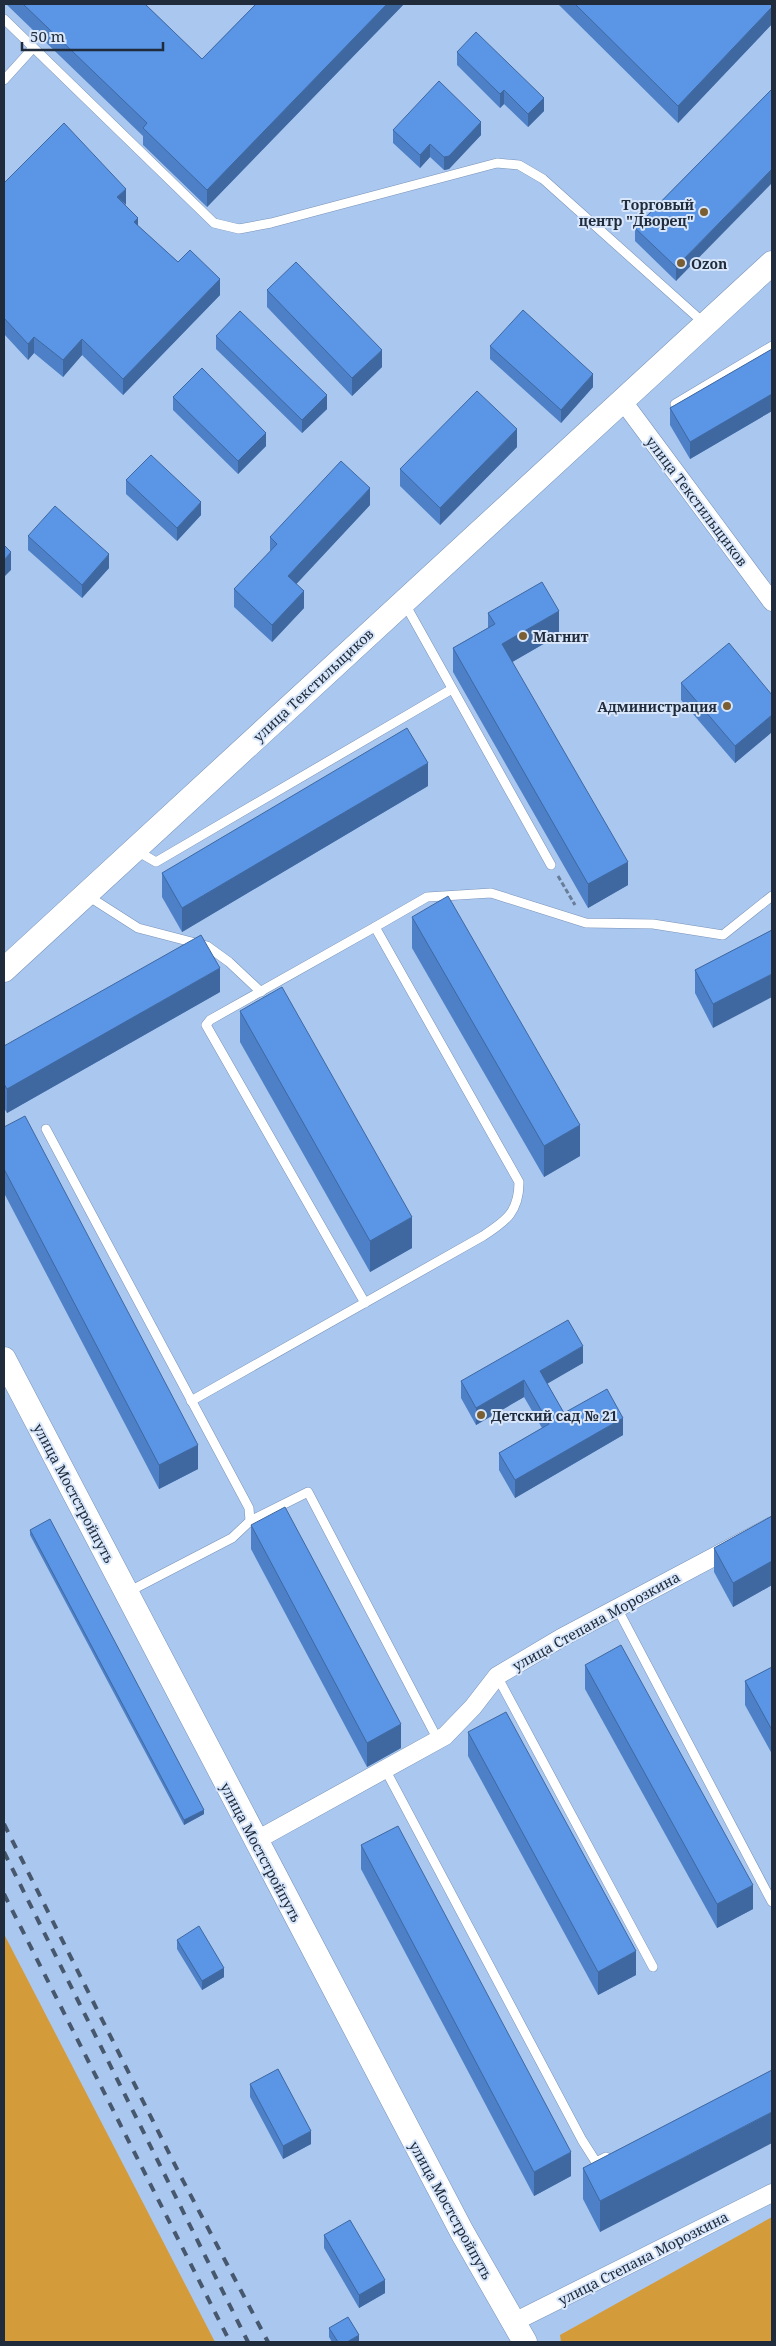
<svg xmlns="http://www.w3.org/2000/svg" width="776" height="2346" font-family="'Noto Serif',serif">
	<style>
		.green { fill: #d49b3a }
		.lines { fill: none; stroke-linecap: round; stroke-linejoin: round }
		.lane-casing { stroke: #7893b9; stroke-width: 10 }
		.street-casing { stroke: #7893b9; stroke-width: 19 }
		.secondary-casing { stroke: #7893b9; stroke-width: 25 }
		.path { stroke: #687d99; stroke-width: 3; stroke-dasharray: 5 2.5; stroke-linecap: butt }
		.lane { stroke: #fff; stroke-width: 9 }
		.street { stroke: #fff; stroke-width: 18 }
		.secondary { stroke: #fff; stroke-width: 24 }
		.rail { stroke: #47586e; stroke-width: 4; stroke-dasharray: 9 9; stroke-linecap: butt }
		.wall { fill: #4d80c6 }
		.shaded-wall { fill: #3f68a1 }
		.building { fill: #5a95e6; stroke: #3f68a1 }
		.poi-dot { fill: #7b5e31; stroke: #d8e6fb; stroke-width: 2 }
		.labels { text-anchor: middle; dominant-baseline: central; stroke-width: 4; stroke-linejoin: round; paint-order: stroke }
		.poi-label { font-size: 14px; font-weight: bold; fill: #202c3b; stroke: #d8e6fb; text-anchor: start }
		.street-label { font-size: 14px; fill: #202c3b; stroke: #d8e6fb }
	</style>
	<rect width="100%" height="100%" fill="#aac7ef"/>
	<g class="green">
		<path d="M4,1934L215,2342H4Z"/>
		<path d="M772,2217V2342H561L560,2335Z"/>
	</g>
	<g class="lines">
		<g class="lane-casing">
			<g id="lane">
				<path d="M4,19L214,223L239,229L271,223L497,163L519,165L543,179L705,324"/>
				<path d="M4,80L33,48"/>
				<path d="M675,404L772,346"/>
				<path d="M405,604L551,865"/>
				<path d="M137,851L156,862L452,689"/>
				<path d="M88,896L138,928L207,946L229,962L261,992"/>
				<path d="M375,927L427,897L491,893L586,923L653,924L723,935L772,896"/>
				<path d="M46,1129L249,1508L250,1521L232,1538L128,1592"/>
				<path d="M191,1401L483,1236C506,1221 519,1212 519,1182L375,927L210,1020L206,1025L365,1303"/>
				<path d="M250,1521L308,1492L438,1740"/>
				<path d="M617,1608L772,1902"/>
				<path d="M497,1676L653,1967"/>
				<path d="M385,1769L582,2140L596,2162L606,2157"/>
			</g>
		</g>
		<g class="street-casing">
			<g id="street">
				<path d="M622,400L772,602"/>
				<path d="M255,1841L445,1736L473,1707L497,1676L561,1638L772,1526"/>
				<path d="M514,2322L772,2193"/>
			</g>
		</g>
		<g class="secondary-casing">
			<g id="secondary">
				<path d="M4,970L772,263"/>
				<path d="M4,1359L462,2232L525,2342"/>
			</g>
		</g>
		<path class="path" d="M558,876L575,905"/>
		<use href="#lane" class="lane"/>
		<use href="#street" class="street"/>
		<use href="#secondary" class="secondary"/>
		<g class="rail">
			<path d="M4,1824L180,2175L268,2342"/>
			<path d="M4,1852L248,2342"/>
			<path d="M4,1894L230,2342"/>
		</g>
	</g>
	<g class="wall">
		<path d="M6,4H145L202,59L256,4H404L207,207L143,145V136Z"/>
		<path d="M558,4H772V24L678,123Z"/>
		<path d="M457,52L544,111L528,127L504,104L500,108L457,65Z"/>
		<path d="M772,89L676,281L635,241V228Z"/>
		<path d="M393,130L481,135L449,169L444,170L430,157L420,168L393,143Z"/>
		<path d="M4,183L125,205L138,226L178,262L220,295L123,395L82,355L63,377L34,353L28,360L4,334Z"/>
		<path d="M267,290L382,367L352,396L267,307Z"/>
		<path d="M216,336L327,409L302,433L216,349Z"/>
		<path d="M490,346L593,387L561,423L490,359Z"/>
		<path d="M772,349V411L690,459L670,425V408Z"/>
		<path d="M173,397L266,446L238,474L173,410Z"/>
		<path d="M517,447L440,525L400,486V469Z"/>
		<path d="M126,480L201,515L177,541L126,494Z"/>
		<path d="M370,505L296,584L304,608L272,642L234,607V589L270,552V537Z"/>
		<path d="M28,536L109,568L82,598L28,550Z"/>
		<path d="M488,613L559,635L512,662L628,885L588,908L453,672V648L488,628Z"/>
		<path d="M681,683L772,695V732L735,763L681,700Z"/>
		<path d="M428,786L182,932L162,897V873Z"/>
		<path d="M412,917L580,1156L544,1177L412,948Z"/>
		<path d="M772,930L713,1028L695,993V970Z"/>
		<path d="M220,992L7,1113L4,1108V1046Z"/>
		<path d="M240,1011L412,1248L370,1272L240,1042Z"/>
		<path d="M4,1127L198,1469L159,1489L4,1193Z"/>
		<path d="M583,1363L547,1383L564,1413L623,1435L515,1498L499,1470V1453L542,1428L524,1397L476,1425L461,1398V1381Z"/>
		<path d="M772,1516V1585L733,1607L714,1572V1548Z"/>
		<path d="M251,1525L401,1748L367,1767L251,1549Z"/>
		<path d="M30,1530L204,1814L184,1825L30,1535Z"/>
		<path d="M585,1665L753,1909L717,1928L585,1689Z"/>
		<path d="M772,1667V1754L745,1705V1681Z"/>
		<path d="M468,1732L636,1975L598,1995L468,1756Z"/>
		<path d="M361,1845L571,2176L534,2196L361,1869Z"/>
		<path d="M177,1940L224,1977L202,1990L177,1949Z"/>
		<path d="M772,2070L600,2232L583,2199V2168Z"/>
		<path d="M250,2084L311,2144L283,2159L250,2097Z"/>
		<path d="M324,2235L385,2293L359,2308L324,2248Z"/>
		<path d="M329,2328L359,2342H332L329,2337Z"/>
	</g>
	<g class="shaded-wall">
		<path d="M387,4H404L207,207V190Z"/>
		<path d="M772,7V24L678,123V106Z"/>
		<path d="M504,90V104L500,108V94Z"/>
		<path d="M544,98V111L528,127V114Z"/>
		<path d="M481,122V135L449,169L444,170V157Z"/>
		<path d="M430,144V157L420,168V155Z"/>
		<path d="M772,169V183L676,281V267Z"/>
		<path d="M126,189V205L117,197Z"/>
		<path d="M138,218V234L134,222Z"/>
		<path d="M220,279V295L123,395V379Z"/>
		<path d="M34,337V353L28,360V344Z"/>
		<path d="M82,339V355L63,377V360Z"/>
		<path d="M382,350V367L352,396V378Z"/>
		<path d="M593,374V387L561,423V410Z"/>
		<path d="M772,394V411L690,459V442Z"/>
		<path d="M327,395V409L302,433V420Z"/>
		<path d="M517,429V447L440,525V508Z"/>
		<path d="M266,433V446L238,474V461Z"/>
		<path d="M370,488V505L288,593V576Z"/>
		<path d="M201,502V515L177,541V528Z"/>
		<path d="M11,552V570L4,577V560Z"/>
		<path d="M109,554V568L82,598V585Z"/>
		<path d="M304,591V608L272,642V625Z"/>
		<path d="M559,611V635L502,668V644Z"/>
		<path d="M772,715V732L735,763V746Z"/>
		<path d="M428,763V786L182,932V908Z"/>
		<path d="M628,862V885L588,908V884Z"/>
		<path d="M220,968V992L7,1113V1089Z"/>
		<path d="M772,974V997L713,1028V1004Z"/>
		<path d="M580,1125V1156L544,1177V1146Z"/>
		<path d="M412,1217V1248L370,1272V1241Z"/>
		<path d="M583,1346V1363L540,1388V1371Z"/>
		<path d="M524,1380V1397L476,1425V1408Z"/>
		<path d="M623,1418V1435L515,1498V1480Z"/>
		<path d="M198,1445V1469L159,1489V1465Z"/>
		<path d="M772,1561V1585L733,1607V1583Z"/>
		<path d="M401,1724V1748L367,1767V1743Z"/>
		<path d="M204,1810V1814L184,1825V1820Z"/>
		<path d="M753,1885V1909L717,1928V1904Z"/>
		<path d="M636,1951V1975L598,1995V1972Z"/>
		<path d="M224,1968V1977L202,1990V1981Z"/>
		<path d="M772,2112V2143L600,2232V2201Z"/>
		<path d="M311,2131V2144L283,2159V2146Z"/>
		<path d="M571,2152V2176L534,2196V2172Z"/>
		<path d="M385,2280V2293L359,2308V2295Z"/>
		<path d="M359,2335V2342H347Z"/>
	</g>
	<g class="building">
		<path d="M23,4H145L202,59L256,4H387L207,190L143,128L147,123Z"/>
		<path d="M575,4H772V7L678,106Z"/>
		<path d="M476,32L544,98L528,114L504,90L500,94L457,52Z"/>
		<path d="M439,81L481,122L449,156L444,157L430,144L420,155L393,130Z"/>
		<path d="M772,89V169L676,267L635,228Z"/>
		<path d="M64,123L126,189L117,197L138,218L134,222L178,262L190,250L220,279L123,379L82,339L63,360L34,337L28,344L4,318V183Z"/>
		<path d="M296,262L382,350L352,378L267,290Z"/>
		<path d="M523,310L593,374L561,410L490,346Z"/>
		<path d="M240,311L327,395L302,420L216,336Z"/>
		<path d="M772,349V394L690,442L670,408Z"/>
		<path d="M202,368L266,433L238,461L173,397Z"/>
		<path d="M477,391L517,429L440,508L400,469Z"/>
		<path d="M151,455L201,502L177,528L126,480Z"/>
		<path d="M341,461L370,488L288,576L304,591L272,625L234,589L277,544L270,537Z"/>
		<path d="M55,506L109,554L82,585L28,536Z"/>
		<path d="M4,545L11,552L4,560Z"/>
		<path d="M542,582L559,611L502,644L628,862L588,884L453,648L495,624L488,613Z"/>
		<path d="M729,643L772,695V715L735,746L681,683Z"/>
		<path d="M407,728L428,763L182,908L162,873Z"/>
		<path d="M448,896L580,1125L544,1146L412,917Z"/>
		<path d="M772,930V974L713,1004L695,970Z"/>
		<path d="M201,935L220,968L7,1089L4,1084V1046Z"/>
		<path d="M282,987L412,1217L370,1241L240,1011Z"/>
		<path d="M25,1116L198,1445L159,1465L4,1169V1127Z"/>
		<path d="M568,1320L583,1346L540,1371L564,1413L607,1389L623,1418L515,1480L499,1453L549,1424L524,1380L476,1408L461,1381Z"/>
		<path d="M285,1507L401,1724L367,1743L251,1525Z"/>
		<path d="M772,1516V1561L733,1583L714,1548Z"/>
		<path d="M50,1519L204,1810L184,1820L30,1530Z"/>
		<path d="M621,1645L753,1885L717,1904L585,1665Z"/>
		<path d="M772,1667V1730L745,1681Z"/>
		<path d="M506,1712L636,1951L598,1972L468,1732Z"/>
		<path d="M398,1826L571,2152L534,2172L361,1845Z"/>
		<path d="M199,1926L224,1968L202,1981L177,1940Z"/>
		<path d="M278,2069L311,2131L283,2146L250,2084Z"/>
		<path d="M772,2070V2112L600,2201L583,2168Z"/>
		<path d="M350,2220L385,2280L359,2295L324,2235Z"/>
		<path d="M348,2317L359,2335L347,2342H338L329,2328Z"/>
	</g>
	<g class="poi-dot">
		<circle cx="704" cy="212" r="5"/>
		<circle cx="681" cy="263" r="5"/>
		<circle cx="523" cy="636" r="5"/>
		<circle cx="727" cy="706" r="5"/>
		<circle cx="481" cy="1415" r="5"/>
	</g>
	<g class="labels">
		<g class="poi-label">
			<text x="694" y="204" text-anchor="end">Торговый<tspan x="694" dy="16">центр "Дворец"</tspan></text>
			<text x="691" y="263">Ozon</text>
			<text x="533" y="636">Магнит</text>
			<text x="717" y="706" text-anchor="end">Администрация</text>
			<text x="491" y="1415">Детский сад № 21</text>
		</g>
		<g class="street-label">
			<text transform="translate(697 501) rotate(53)">улица Текстильщиков</text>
			<text transform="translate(313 685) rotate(-43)">улица Текстильщиков</text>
			<text transform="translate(74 1493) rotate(62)">улица Мостстройпуть</text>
			<text transform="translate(596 1621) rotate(-29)">улица Степана Морозкина</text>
			<text transform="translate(261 1852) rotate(62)">улица Мостстройпуть</text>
			<text transform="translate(451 2210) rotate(61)">улица Мостстройпуть</text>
			<text transform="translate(643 2258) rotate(-27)">улица Степана Морозкина</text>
		</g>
	</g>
	<rect width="776" height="2346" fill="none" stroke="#202c3b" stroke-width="10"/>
	<path d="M22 42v8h141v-8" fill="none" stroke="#202c3b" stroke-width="2.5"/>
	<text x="30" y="42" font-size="15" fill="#202c3b" stroke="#d8e6fb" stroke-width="4" paint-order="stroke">50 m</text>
</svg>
